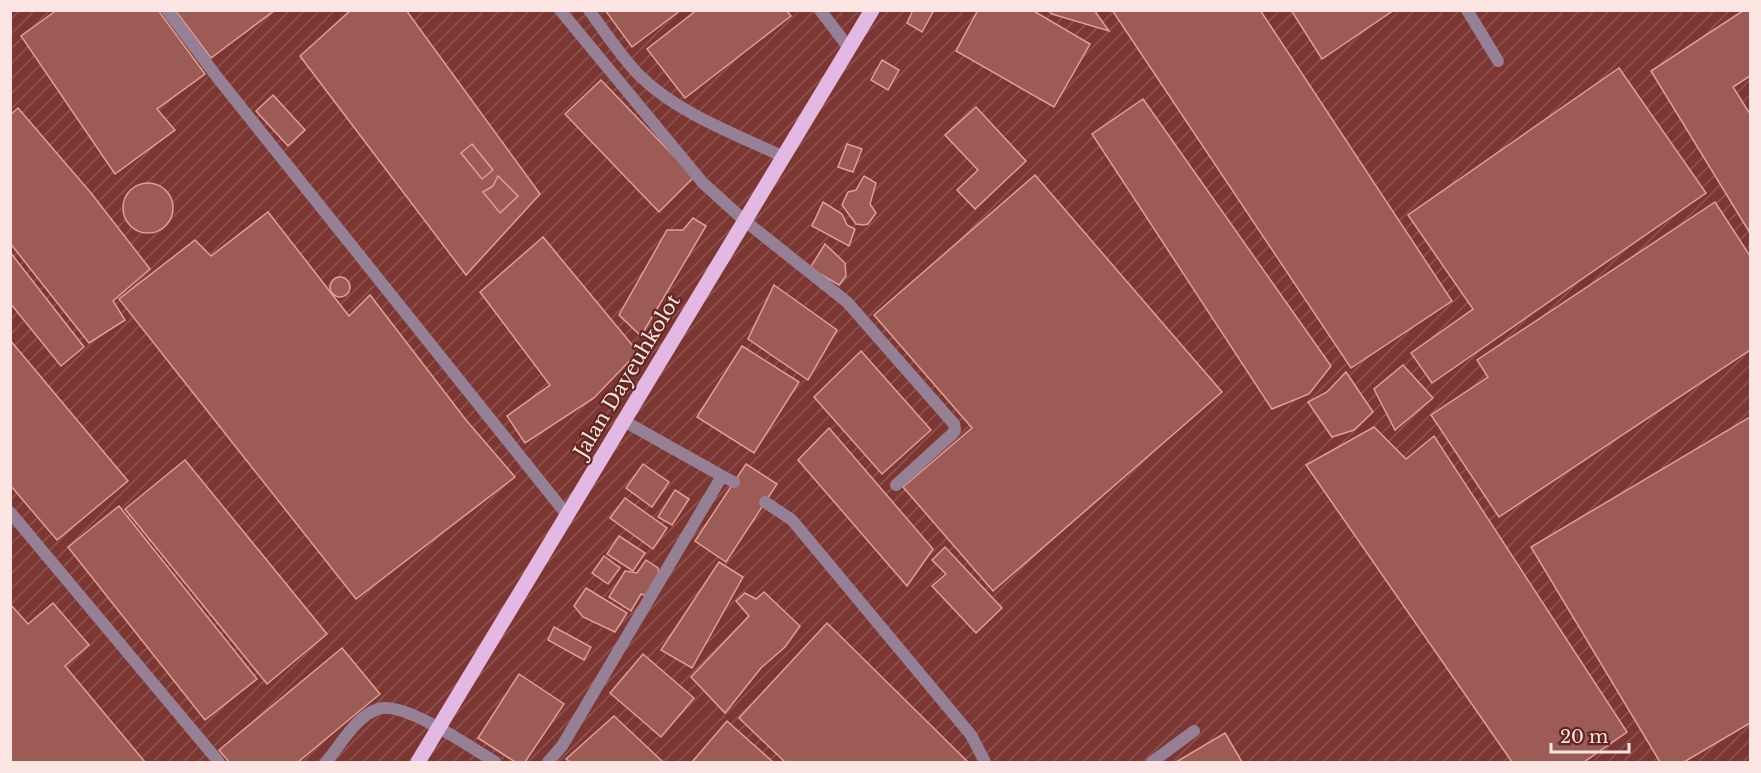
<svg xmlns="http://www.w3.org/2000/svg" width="1761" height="773" font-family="'Libre Baskerville',serif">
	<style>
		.industrial { fill: url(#industrial-furrows) }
		.building { fill: #9c5b55; stroke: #e59d96; stroke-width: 1.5 }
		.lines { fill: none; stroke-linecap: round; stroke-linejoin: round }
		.lane { stroke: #958095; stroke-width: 12 }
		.primary { stroke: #e3b9e3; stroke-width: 15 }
		.labels { text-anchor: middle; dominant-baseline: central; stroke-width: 4.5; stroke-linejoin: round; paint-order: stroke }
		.street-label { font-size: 20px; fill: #fce5e2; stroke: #612622 }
	</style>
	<defs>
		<pattern id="industrial-furrows" width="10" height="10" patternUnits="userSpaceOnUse" patternTransform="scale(1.5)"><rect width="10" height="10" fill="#7c3733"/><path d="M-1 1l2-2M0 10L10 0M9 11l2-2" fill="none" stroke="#905450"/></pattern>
	</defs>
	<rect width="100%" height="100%" fill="#6d302c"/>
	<rect class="industrial" x="11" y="11" width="1739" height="751"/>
	<g class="building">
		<path d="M57,10H158L205,74L157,109L175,130L115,174L21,36Z"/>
		<path d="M175,10H275L211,58Z"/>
		<path d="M351,10H406L540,194L466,275L300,56Z"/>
		<path d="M605,10H681L632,47Z"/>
		<path d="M697,10H786L791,16L685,98L647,49Z"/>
		<path d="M913,10H934L922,32L907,23Z"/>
		<path d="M978,10H1032L1090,44L1054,107L956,51Z"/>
		<path d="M1047,10H1094L1109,31L1052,14Z"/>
		<path d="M1112,10H1260L1452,301L1351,368Z"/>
		<path d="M1291,10H1394L1322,59Z"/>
		<path d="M1744,10H1750V76L1733,87L1750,114V233L1651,71Z"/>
		<path d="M882,60L899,70L888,90L871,80Z"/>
		<path d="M1619,68L1706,193L1432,383L1411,353L1473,309L1408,215Z"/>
		<path d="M601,80L694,177L659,212L565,114Z"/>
		<path d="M273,95L305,130L288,146L256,111Z"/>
		<path d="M1143,99L1331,366L1309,394L1272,409L1092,134Z"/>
		<path d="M976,107L1026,161L975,209L957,190L978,170L945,135Z"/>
		<path d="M18,108L91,193L150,269L113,301L125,320L89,343L10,243V115Z"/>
		<path d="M472,144L493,170L482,179L461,153Z"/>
		<path d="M847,144L862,149L853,172L838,167Z"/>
		<path d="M1035,175L1222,392L993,591L903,487L972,428L874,315Z"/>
		<path d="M498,176L518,196L500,213L483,192L493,186Z"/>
		<path d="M864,176L876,183L870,204L876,213L868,224L863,225L856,224L842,205L848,192L856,190Z"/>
		<circle cx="148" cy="208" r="25"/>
		<path d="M823,202L842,214L847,225L855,229L849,246L812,226Z"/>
		<path d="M1715,202L1750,256V350L1499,517L1431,415L1488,377L1477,360Z"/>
		<path d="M268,212L349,316L370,295L466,420L515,477L356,599L119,299L195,240L211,256Z"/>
		<path d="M693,218L706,226L641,336L619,315L667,230H683Z"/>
		<path d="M543,237L638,352L594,398L525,443L507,416L550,385L480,292Z"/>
		<path d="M825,244L845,263L846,276L839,285L810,268Z"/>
		<path d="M10,252L84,347L61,366L10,303Z"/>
		<circle cx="340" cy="287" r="10"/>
		<path d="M774,285L837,330L808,380L748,339Z"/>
		<path d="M10,340L128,481L57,540L10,485Z"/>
		<path d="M742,346L799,382L754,453L697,417Z"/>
		<path d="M861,351L931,430L882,474L814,397Z"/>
		<path d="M1403,365L1433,398L1395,430L1374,389Z"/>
		<path d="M1346,372L1373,412L1354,430L1332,437L1308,402L1327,392Z"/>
		<path d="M1750,417V723L1684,762H1660L1531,547Z"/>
		<path d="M1374,427L1406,459L1434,436L1627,732L1584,762H1512L1306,465Z"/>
		<path d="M829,428L933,549L907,586L798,460Z"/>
		<path d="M185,460L327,634L267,684L125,509Z"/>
		<path d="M643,464L669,482L652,507L626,488Z"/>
		<path d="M746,464L777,484L726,562L695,541Z"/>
		<path d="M675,490L689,499L672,525L658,517Z"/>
		<path d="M625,498L667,528L653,549L610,518Z"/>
		<path d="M119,506L257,679L205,720L68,547Z"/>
		<path d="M619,536L645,553L633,571L607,554Z"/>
		<path d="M945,547L1002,608L976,633L932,586L946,574L932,560Z"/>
		<path d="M604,556L620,568L608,584L592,573Z"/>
		<path d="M646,560L658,568L660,579L647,596L641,594L631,611L609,597L625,571L637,573Z"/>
		<path d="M719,562L743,577L692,668L661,650Z"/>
		<path d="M586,588L627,613L615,632L583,617L574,606Z"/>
		<path d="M764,592L800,626L785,647L761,668L725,713L691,677L749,616L736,601L745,593L756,599Z"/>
		<path d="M53,603L89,645L65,666L145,762H10V604L28,624Z"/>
		<path d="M827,623L968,762H785L739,718Z"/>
		<path d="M554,627L591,647L584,660L548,640Z"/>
		<path d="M342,648L380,694L298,762H229L219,750Z"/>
		<path d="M643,654L694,698L661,737L610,693Z"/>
		<path d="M519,674L564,704L525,762H515L478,738Z"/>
		<path d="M614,716L663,762H570L566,759Z"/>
		<path d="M727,721L773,762H692Z"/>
		<path d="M1225,733L1242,762H1176Z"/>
	</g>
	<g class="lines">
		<g class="lane">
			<path d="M167,10L217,77L567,515"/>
			<path d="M560,10L703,183L745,221L847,302L954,424L955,430L951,435L896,485"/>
			<path d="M589,10C605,32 621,57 640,76C679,114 735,134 784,157"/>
			<path d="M820,10L849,48"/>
			<path d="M1467,10L1498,61"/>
			<path d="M624,421L722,476"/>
			<path d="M765,502L792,520L971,735L985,762"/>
			<path d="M10,512L219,762"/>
			<path d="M326,762C340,746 356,716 378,709C403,700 472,748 495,762"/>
			<path d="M548,762L562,746L722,476L734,482"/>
			<path d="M1152,762L1194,731"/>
		</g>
		<path class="primary" d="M418,762L872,10"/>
	</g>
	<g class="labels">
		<g class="street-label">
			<text transform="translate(627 376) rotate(-59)">Jalan Dayeuhkolot</text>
		</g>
	</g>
	<rect width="1761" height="773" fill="none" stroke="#fce5e2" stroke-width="24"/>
	<path d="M1551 743v9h78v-9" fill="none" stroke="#fce5e2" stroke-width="3"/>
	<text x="1560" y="743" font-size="18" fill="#fce5e2" stroke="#612622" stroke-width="4.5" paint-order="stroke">20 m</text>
</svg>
